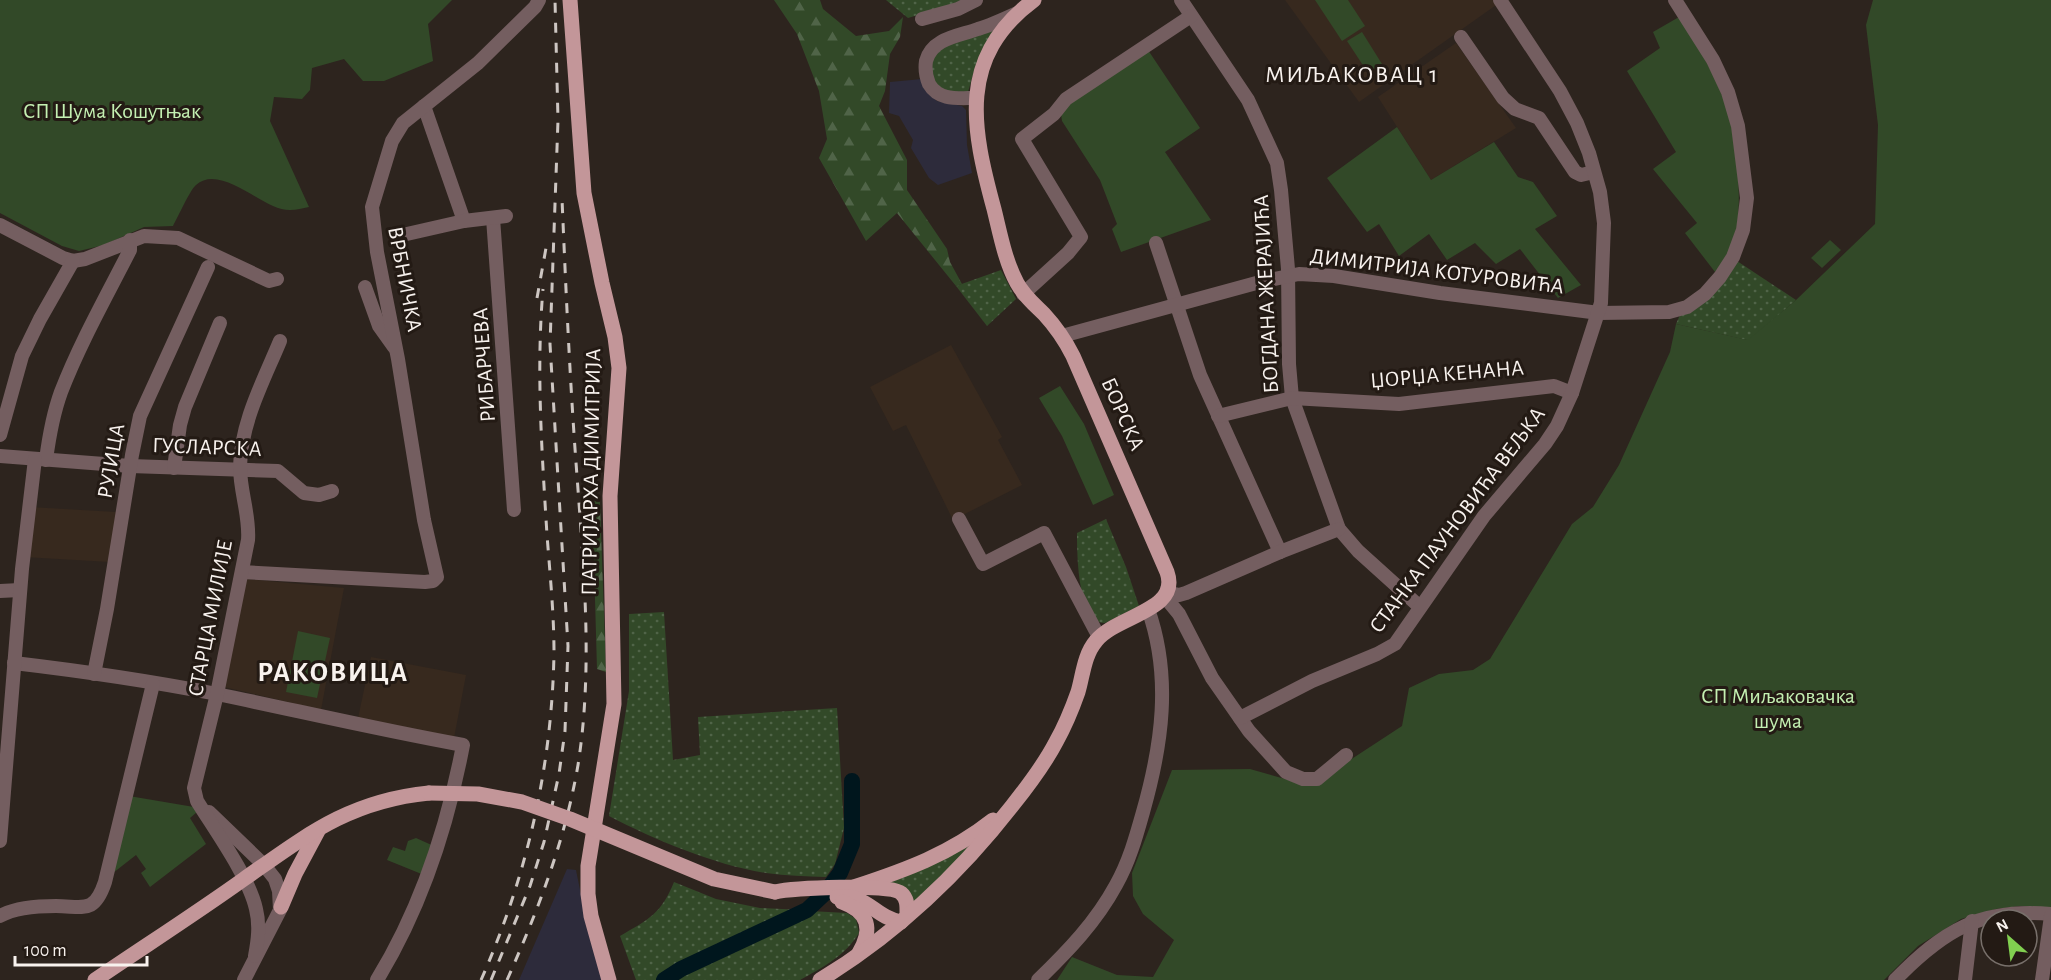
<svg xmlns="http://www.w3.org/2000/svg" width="2051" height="980" font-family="'Alegreya Sans',sans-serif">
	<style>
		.industrial { fill: #2d2b3b }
		.built { fill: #37291e }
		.grass { fill: url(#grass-dots) }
		.forest { fill: url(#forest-firs) }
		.green { fill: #324928 }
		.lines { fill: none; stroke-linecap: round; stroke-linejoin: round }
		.river { stroke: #00161d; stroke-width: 16 }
		.minor { stroke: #745e60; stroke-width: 14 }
		.major { stroke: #c39699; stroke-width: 15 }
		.rail { stroke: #cdc6c2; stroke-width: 3; stroke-dasharray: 10 10; stroke-linecap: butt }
		.major-bridge { stroke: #c39699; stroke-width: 15 }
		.labels { text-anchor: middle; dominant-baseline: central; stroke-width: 6; stroke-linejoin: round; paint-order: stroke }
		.park-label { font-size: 22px; fill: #c4f0b2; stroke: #231a14 }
		.street-label { font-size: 22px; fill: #f8f2ee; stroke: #231a14 }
		.neighbourhood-label { font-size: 24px; letter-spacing: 1.5px; fill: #f8f2ee; stroke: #231a14 }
		.district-label { font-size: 28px; font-weight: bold; letter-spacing: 1.5px; fill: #f8f2ee; stroke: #231a14 }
	</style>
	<defs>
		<pattern id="grass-dots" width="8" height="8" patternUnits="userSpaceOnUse" patternTransform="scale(1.5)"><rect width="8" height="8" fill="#324928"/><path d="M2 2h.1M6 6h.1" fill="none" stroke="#506448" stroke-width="1.8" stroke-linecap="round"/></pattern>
		<pattern id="forest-firs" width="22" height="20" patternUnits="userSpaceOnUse" patternTransform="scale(1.5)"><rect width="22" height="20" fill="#324928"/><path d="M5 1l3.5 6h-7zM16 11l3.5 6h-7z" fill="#506448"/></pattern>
	</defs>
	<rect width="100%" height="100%" fill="#2d241e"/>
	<g class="industrial">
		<path d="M922,79L927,92L937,101L962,106L966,110L967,145L972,173L938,185L929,178L911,148L913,140L899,116L889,113L890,82Z"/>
		<path d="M567,869L576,870L590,939L603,980H519Z"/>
	</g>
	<g class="built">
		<path d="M1285,0H1497L1499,3L1359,102Z"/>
		<path d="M1456,43L1516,128L1431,180L1378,97Z"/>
		<path d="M951,345L1002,437L998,440L1022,485L953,520L906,425L893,431L870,387Z"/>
		<path d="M30,507L116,512L110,562L24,557Z"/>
		<path d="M246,579L344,588L321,710L224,687Z"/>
		<path d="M371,657L466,675L454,738L358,718Z"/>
	</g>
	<g class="grass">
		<path d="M886,0H966L908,18Z"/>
		<path d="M995,30L975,68L968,92C959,92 948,93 940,88C923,77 932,53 945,44C956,37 982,34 995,30Z"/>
		<path d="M1734,259L1796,300L1782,312L1760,343L1676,324L1680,315Z"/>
		<path d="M1001,270L1016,299L987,326L956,286Z"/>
		<path d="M1106,519L1126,567L1139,606L1105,623C1077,624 1077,552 1077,533Z"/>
		<path d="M664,612L673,760L700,755L698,717L837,708L844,828L835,864L826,877C806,876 786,876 766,873C715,865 655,840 609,816L629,691V614Z"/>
		<path d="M970,842L967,850L913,903L889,883Z"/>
		<path d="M674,882L716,899L760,908L802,910L680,967L659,980H636L620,936C649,919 661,914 674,882Z"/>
		<path d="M810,911L847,913L856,919L859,933C846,955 822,968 800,980H668Z"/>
	</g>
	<g class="forest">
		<path d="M774,0H820L823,9L856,36L889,31L903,17L900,37L890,54L885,91L879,106L907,160V190L947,249L950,262L962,284L956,286L897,213L866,241L819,158L827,139L819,91L797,34Z"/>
		<path d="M590,500L600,502L606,672L597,669L594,563Z"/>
	</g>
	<g class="green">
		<path d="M0,0H452L428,24L433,61L384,81H363L344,59L312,68L310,90L302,99L274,97L270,121L309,207C297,210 285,212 273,206C253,198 217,166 196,185C190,190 178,217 173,226L144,227L104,245L79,251L62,246L0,213Z"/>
		<path d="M1315,0H1348L1365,26L1342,41Z"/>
		<path d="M1873,0H2051V909L2020,906L1996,909L1961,919L1918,946L1884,980H1057L1072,957L1117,975L1153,977L1174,940L1143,914L1133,896L1132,873L1172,770L1250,769L1303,784L1347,762L1402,726L1409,688L1439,674L1473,670L1490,659L1572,524L1593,507L1619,465L1670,352L1676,324L1748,340L1796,300L1875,224L1878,125L1866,25Z"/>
		<path d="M1679,17L1684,21C1700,50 1716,77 1727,108C1738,137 1744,216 1733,246C1730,255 1721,264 1715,272L1685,233L1697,223L1653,169L1676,152L1627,71L1660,48L1653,32Z"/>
		<path d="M1362,32L1382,64L1368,73L1347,41Z"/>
		<path d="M1148,50L1200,128L1165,152L1211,220L1121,252L1112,229L1117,224L1100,180L1062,121L1061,114L1064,106Z"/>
		<path d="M1397,127L1431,180L1494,142L1518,177L1533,182L1557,216L1535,229L1581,285L1558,298L1520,249L1496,264L1475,243L1447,260L1429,234L1399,256L1379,224L1367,232L1327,178Z"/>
		<path d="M1830,240L1841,250L1822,268L1811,258Z"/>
		<path d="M1060,386L1084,424L1114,495L1093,505L1062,436L1039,398Z"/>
		<path d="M298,631L330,638L317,698L286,692Z"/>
		<path d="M129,796L194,807L197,812L190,818L206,844L150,887L141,873L146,869L136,855L113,873Z"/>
		<path d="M416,838L436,847L424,875L387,860L393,847L405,851L408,841Z"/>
	</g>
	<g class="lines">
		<path class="river" d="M664,980L681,969L790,918L807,910L824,894L840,873L852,844V781"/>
		<g class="minor">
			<path d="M1181,0L1248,100L1277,163L1281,190L1288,269L1289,364L1292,398L1339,529L1358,551L1420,607"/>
			<path d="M922,19L958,9L976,0"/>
			<path d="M1461,37L1503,98L1515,109L1539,118L1575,172L1581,175L1594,172"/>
			<path d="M975,98C958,98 939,101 929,84C926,77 925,68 926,61C932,38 959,36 978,29C991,25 1004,19 1017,13"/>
			<path d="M424,106L464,221"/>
			<path d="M493,218L514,510"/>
			<path d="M0,225L63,258L73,261L85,259L144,236L178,238L269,281L277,279"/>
			<path d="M398,236L464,221L506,216"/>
			<path d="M1156,243L1200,375L1280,552"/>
			<path d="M365,287L379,326L394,347"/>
			<path d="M1023,294L1068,253L1081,237L1022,139L1054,114L1066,99L1191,16"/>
			<path d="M1062,336L1260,282L1299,274L1334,276L1440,293L1599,313L1669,312L1687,307L1705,294L1720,277L1733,257L1743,230L1747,198L1738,126L1728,92L1713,60L1675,0"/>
			<path d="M1218,416L1292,398L1399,404L1554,386L1572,393"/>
			<path d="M0,435L22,356L40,319L73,261"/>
			<path d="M0,456L130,466L278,471L304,493L319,495L332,491"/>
			<path d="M46,460C49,437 53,414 61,392C80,343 106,297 130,250V240"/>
			<path d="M174,468L180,425L185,407L220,323"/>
			<path d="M959,519L983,564L1044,533L1099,637"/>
			<path d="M242,572L425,582L433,581L437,577L424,520L398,359L377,252L372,207L392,141L403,123L478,63L535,7L539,0"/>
			<path d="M0,591L20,590"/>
			<path d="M1168,593L1179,595L1186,593L1280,552L1339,529"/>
			<path d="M1165,597L1179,614L1212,678L1249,731L1286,772L1303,779H1317L1346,755"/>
			<path d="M14,663C82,671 150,681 217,694C299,711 380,730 463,745C447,829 421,908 377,980"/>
			<path d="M94,674L107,609L132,455L140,416L208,267"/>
			<path d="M1240,718L1312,681L1377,654L1395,644L1484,516L1545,444L1557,426L1572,393L1601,303L1604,223L1600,192L1589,153L1577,123L1560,91L1500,0"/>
			<path d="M209,812L264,865L275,879L279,891L280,910L244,980"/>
			<path d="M0,841L22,569L35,459"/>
			<path d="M0,916C16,907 38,906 56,906C83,906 94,915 105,882L153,684"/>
			<path d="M255,956C258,940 260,925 256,909C249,877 215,830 197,801L194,788L217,694L248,540C250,516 240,492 240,467C241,422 263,382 280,341"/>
			<path d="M1038,980C1068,951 1096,922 1116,885C1129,862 1136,837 1143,812C1162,745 1172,677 1148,609"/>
			<path d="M1895,980C1944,930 1980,908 2051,914"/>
			<path d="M1965,980L1972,921"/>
			<path d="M2042,980L2051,916"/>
		</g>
		<g class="major">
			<path d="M570,0L584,193L602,283L615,337L619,368L610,496L614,704L588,866V894L591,916L609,980"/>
			<path d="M854,887C906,870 950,854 993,820"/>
			<path d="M775,892C792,888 890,883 901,893C908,899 907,907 907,915"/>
			<path d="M837,897C867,893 874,917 901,922"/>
			<path d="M842,902C869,912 873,929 859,953"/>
			<path d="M281,907L295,874L318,831"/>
			<path d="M95,980C145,946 195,914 244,879C307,835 349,801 429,793"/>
			<path d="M820,980C894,935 959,874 1012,806C1028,786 1044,765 1056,742C1065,726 1072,709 1078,692C1083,675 1084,655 1096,641C1117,615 1181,611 1167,572L1073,356C1065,340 1056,327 1044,314C1034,304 1024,296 1017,283C1005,261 1000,233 994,209C972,128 957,57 1034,0"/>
		</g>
		<g class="rail">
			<path d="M537,298L546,248"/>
			<path d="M481,980C527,876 552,767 554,653C554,614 550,574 547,535C542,453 536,371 543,289"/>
			<path d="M491,980L530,886L544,842L559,774L565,731L568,646L550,344L558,120L555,0"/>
			<path d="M507,980C538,910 565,841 578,765C593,670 584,572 577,476C570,384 566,292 562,199"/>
		</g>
		<path class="major-bridge" d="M429,793L478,794L522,802L570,819L714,879L775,892"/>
	</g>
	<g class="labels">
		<g class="park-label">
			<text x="112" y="111">СП Шума Кошутњак</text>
			<text x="1778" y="696">СП Миљаковачка<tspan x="1778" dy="25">шума</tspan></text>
		</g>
		<g class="street-label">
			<text transform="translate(1437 271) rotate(7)">ДИМИТРИЈА КОТУРОВИЋА</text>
			<text transform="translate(405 279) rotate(79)">ВРБНИЧКА</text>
			<text transform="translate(1266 294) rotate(-93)">БОГДАНА ЖЕРАЈИЋА</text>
			<text transform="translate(484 365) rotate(-94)">РИБАРЧЕВА</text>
			<text transform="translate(1447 374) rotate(-5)">ЏОРЏА КЕНАНА</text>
			<text transform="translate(1123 414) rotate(66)">БОРСКА</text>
			<text transform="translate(207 447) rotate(2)">ГУСЛАРСКА</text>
			<text transform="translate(111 461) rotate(-80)">РУЈИЦА</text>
			<text transform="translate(591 472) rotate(-89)">ПАТРИЈАРХА ДИМИТРИЈА</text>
			<text transform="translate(1457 520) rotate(-53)">СТАНКА ПАУНОВИЋА ВЕЉКА</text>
			<text transform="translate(210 618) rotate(-79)">СТАРЦА МИЛИЈЕ</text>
		</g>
		<g class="neighbourhood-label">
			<text x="1352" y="75">МИЉАКОВАЦ 1</text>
		</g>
		<g class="district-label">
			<text x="333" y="673">РАКОВИЦА</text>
		</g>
	</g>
	<g transform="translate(2009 938) rotate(332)"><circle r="28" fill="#231a14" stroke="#78706b" stroke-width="1.5"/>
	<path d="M0-4.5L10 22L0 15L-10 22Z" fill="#81d050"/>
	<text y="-9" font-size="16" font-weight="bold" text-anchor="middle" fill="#f8f2ee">N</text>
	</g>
	<path d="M15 956v9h132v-9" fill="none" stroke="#f8f2ee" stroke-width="3"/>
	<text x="24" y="956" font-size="18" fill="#f8f2ee" stroke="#231a14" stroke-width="4.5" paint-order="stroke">100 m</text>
</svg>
